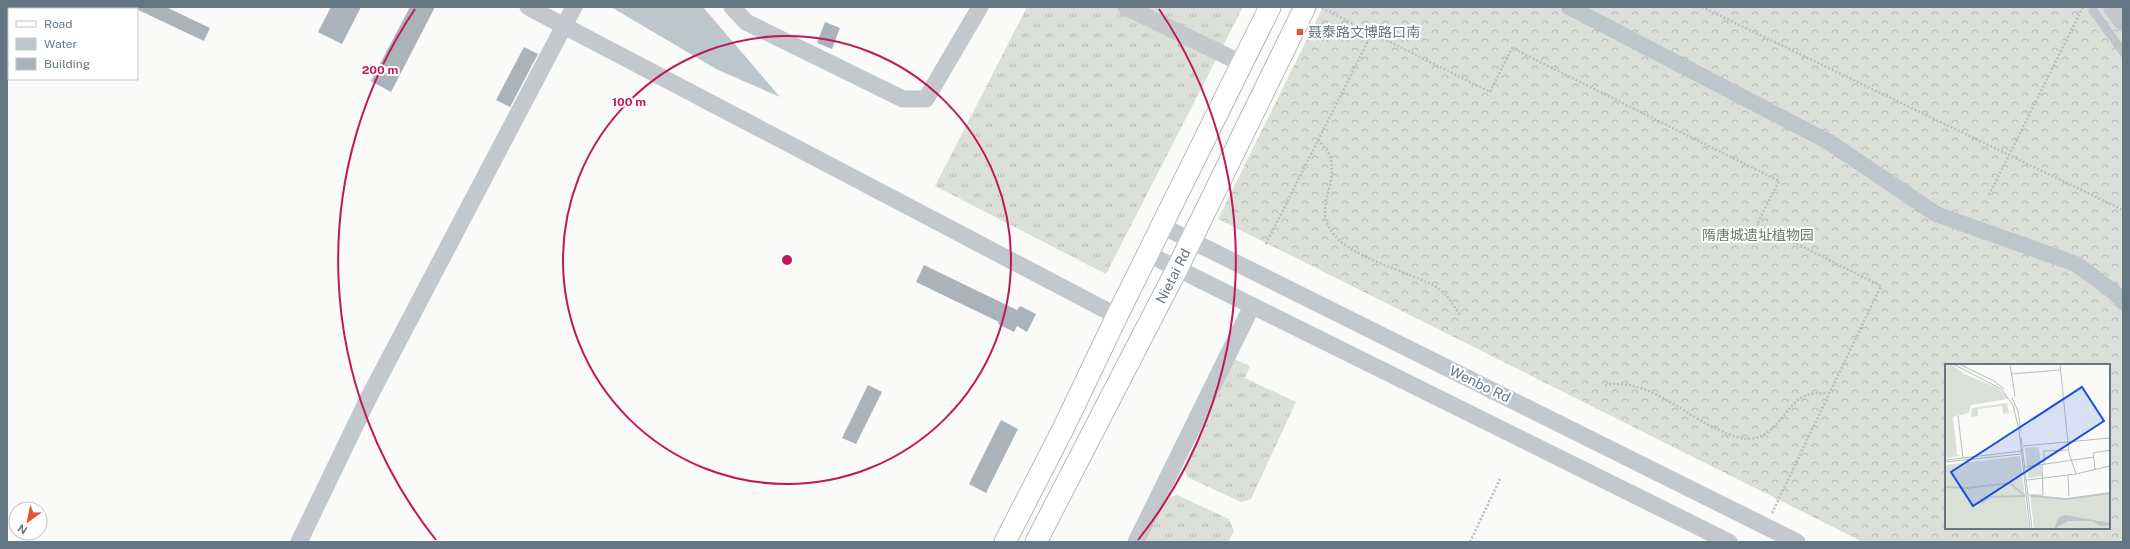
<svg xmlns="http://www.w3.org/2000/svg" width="2130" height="549" font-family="'Public Sans','Noto Sans SC',sans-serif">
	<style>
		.grass { fill: url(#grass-tufts) }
		.forest { fill: url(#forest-crowns); fill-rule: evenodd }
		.water { fill: #bbc7cb }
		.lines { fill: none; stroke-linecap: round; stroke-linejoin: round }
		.canal { stroke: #bbc7cb; stroke-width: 16 }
		.building { fill: #aab3b9 }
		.major-casing { stroke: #b5babe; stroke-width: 23 }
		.path { stroke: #bbbfc2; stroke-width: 2.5; stroke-dasharray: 2 2; stroke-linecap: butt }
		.minor { stroke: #c3c8cc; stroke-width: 17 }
		.major { stroke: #fff; stroke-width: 21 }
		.ring { fill: none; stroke: #c2185b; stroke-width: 2 }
		.poi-dot { fill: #e4572e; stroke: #fff; stroke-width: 1.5 }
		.labels { text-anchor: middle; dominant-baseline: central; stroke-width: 4; stroke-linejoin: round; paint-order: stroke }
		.poi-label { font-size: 14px; fill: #657683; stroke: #fff; text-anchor: start }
		.park-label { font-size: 14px; fill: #687a64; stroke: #fff }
		.street-label { font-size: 14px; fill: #657683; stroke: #fff }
		.inset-river { fill: none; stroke: #bbc7cb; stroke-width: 2 }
		.inset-road { fill: none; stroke: #b5bdc2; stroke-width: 1 }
		.view { fill: #1d4ed8; fill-opacity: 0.15; stroke: #1d4ed8; stroke-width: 2 }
		.inset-edge { fill: none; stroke: #657683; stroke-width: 2 }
		.centre { fill: #c2185b; stroke: #fff; stroke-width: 2 }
		.ring-label { font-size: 12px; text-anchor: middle; font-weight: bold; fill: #c2185b; stroke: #fff; stroke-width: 4; stroke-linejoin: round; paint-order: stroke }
	</style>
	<defs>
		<pattern id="grass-tufts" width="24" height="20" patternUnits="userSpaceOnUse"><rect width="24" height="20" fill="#dadfd7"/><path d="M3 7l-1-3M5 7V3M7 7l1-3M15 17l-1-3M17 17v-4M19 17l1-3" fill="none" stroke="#b4b9b4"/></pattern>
		<pattern id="forest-crowns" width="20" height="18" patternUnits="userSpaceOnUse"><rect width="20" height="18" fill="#dadfd7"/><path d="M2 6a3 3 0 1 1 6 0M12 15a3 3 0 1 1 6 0" fill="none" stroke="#b4b9b4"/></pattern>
	</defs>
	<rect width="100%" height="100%" fill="#fafaf8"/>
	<g class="grass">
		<path d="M1027,7H1243L1106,274L935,186Z"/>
		<path d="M1234,359L1250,366L1245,378L1296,402L1251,499L1241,502L1187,477L1184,467Z"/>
		<path d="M1177,495L1229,519L1234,531L1228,542H1146L1166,499Z"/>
	</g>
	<path class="forest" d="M1323,7H2123V542H1863L1218,219ZM1946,365H2109V528H1946Z"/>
	<g class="water">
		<path d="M611,7H703L780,97L716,69Z"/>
		<path d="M2090,7H2096L2123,45V59L2088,11Z"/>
	</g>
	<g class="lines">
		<path class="canal" d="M1569,7L1829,142L1936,214L2076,264L2114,292L2123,302"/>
	</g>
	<g class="building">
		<path d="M132,7H166L210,28L204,41Z"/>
		<path d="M331,7H361L342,44L318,32Z"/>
		<path d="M410,7H435L391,92L371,81Z"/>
		<path d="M825,22L840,28L832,49L817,43Z"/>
		<path d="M524,47L538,54L510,107L496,100Z"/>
		<path d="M924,265L1017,310L1020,306L1036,314L1027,332L1017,326L1014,332L998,324L999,322L916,282Z"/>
		<path d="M868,385L882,392L856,444L842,438Z"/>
		<path d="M1001,420L1018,429L986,493L969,484Z"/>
	</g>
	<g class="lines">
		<g class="major-casing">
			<g id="major">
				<path d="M1005,542L1063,429L1117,316L1270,7"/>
				<path d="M1036,542L1177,269L1305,7"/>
			</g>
		</g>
		<g class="path">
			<path d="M1702,7L2123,210"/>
			<path d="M1322,8L1490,92L1512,48L1779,181L1757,224L1881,286L1772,513"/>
			<path d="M1318,140C1323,146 1330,152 1331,160C1337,192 1309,211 1339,240C1362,261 1410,272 1438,288L1447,296L1460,315"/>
			<path d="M1989,195L2083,7"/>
			<path d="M1266,244L1372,33"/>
			<path d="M1605,385C1650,377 1684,417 1724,432C1732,436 1741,439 1750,439C1779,436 1784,404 1807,395C1814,393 1821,393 1828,393"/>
			<path d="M1470,542L1500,479"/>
		</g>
		<g class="minor">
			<path d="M528,7L1117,316"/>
			<path d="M732,7L746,22L903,99H926L980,7"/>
			<path d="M1126,7L1243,64"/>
			<path d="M2111,7L2123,23"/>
			<path d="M1162,226L1797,542"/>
			<path d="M1148,254L1729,542"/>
			<path d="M299,542L369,397L574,7"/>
			<path d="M1136,542L1252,306"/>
		</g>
		<use href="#major" class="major"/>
	</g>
	<g class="ring">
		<circle cx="787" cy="260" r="224"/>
		<path d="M436 540A449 449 0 0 1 415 9M1159 9A449 449 0 0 1 1138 540"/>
	</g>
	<rect class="poi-dot" x="1296" y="28" width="8" height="8" rx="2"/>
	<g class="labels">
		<g class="poi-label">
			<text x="1308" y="32">聂泰路文博路口南</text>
		</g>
		<g class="park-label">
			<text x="1758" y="235">隋唐城遗址植物园</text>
		</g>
		<g class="street-label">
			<text transform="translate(1173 276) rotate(-63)">Nietai Rd</text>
			<text transform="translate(1480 384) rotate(26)">Wenbo Rd</text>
		</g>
	</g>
	<g transform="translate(1945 364)">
		<rect width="165" height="165" fill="#fafaf8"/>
		<path d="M7,1L19,10L53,24L63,35L26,41L24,49L8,53L12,90L16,92L0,94V2ZM62,39L64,49L58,50L57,42L33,45V52L26,53L27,44ZM94,83L97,112L83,114L80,84Z" fill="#dadfd7"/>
		<path d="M75,92L84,165H0V101ZM165,129V165H89L85,132L124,135Z" fill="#dadfd7"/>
		<path d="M120,151L165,159V161L156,162L147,157H123L109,165L114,153Z" fill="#bbc7cb"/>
		<path class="inset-river" d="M0,123L21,124L65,119L80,132M86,132L122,135L165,129M36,139L45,133L80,132"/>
		<path class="inset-road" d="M8,0L56,25L68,41L74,66L85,165M14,0L49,17L59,25M65,0L70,32M115,0L124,89L131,110M66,10L115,6M67,34L73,47L76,67M13,52L18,94M76,73L87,165M78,82L165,74M0,96L77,87M0,98L76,90M99,100V87L124,86M80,103L149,93M150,105L148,89L165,86M123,111L124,132M82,116L131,110L165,102M83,131H98L97,101"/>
		<path class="view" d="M137,23L159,57L28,142L6,108Z"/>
		<rect width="165" height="165" class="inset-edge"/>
	</g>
	<circle cx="787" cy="260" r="6" class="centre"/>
	<g class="ring-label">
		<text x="380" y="74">200 m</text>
		<text x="629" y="106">100 m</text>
	</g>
	<rect width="2130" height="549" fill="none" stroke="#657683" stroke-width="16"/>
	<rect x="8" y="8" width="130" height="72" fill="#ffffff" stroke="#c1c8cd"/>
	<rect x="16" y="21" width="20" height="6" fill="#ffffff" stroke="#c1c8cd"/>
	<text x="44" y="28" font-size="12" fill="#657683">Road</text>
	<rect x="16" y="38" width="20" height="12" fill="#bbc7cb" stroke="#c1c8cd"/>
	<text x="44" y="48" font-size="12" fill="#657683">Water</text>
	<rect x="16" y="58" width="20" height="12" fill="#aab3b9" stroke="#c1c8cd"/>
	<text x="44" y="68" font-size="12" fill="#657683">Building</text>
	<g transform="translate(28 521) rotate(213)"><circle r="19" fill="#ffffff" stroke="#c1c8cd"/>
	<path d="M0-3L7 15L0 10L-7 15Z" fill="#e4572e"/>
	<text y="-6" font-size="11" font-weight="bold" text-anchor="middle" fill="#657683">N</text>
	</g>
</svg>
